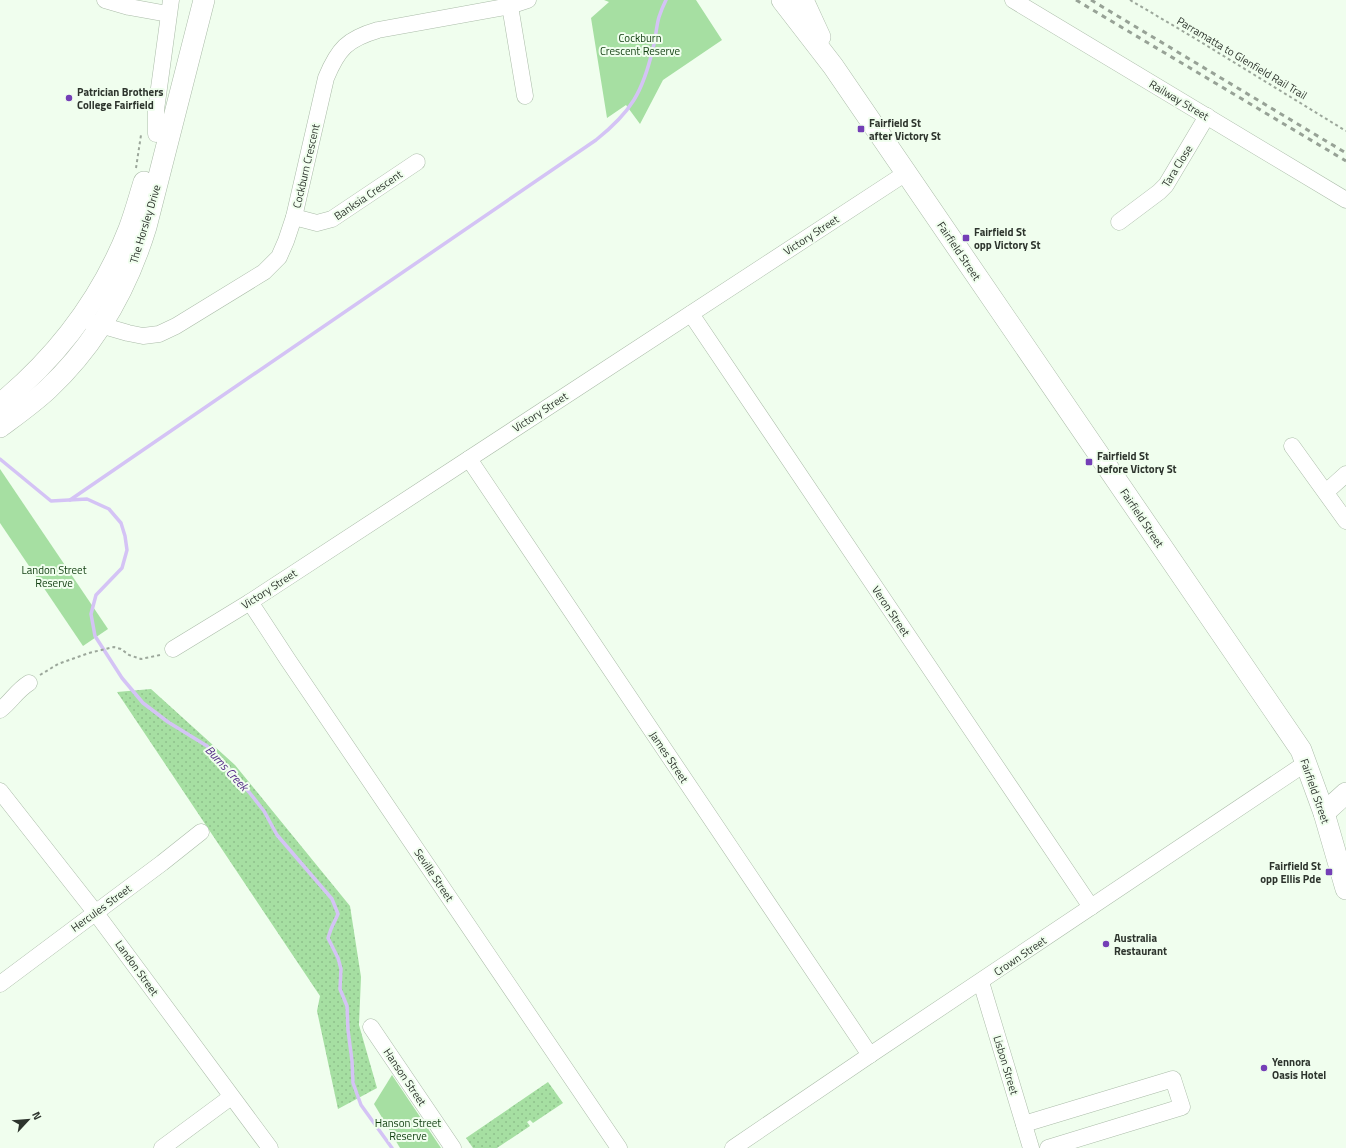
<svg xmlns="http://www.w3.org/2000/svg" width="1346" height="1148" font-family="'Titillium Web',sans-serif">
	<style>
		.grass { fill: url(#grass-dots) }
		.park { fill: #a6dfa2 }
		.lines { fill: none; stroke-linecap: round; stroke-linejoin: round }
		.stream { stroke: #d4c3f5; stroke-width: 3.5 }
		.minor-casing { stroke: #abbca9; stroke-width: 17 }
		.major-casing { stroke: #abbca9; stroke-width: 22 }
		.path { stroke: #9ca79b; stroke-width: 2; stroke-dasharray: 3 3; stroke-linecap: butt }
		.minor { stroke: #fff; stroke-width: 16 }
		.major { stroke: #fff; stroke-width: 21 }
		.rail { stroke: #97a296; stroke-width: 3; stroke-dasharray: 5 5; stroke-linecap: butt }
		.poi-dot { fill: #743fb6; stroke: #f0feee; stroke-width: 1.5 }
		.labels { text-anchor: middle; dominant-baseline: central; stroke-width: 4; stroke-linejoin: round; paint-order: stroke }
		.park-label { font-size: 11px; fill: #103d0f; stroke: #f0feee }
		.street-label { font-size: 11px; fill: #2d342d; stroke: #f0feee }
		.poi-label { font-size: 11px; font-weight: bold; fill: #2d342d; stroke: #f0feee; text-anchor: start }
		.water-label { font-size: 12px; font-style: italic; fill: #562c89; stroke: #f0feee }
	</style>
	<defs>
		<pattern id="grass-dots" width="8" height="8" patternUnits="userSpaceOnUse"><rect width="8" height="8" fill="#a6dfa2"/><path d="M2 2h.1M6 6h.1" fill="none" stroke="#8fc08c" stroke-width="1.8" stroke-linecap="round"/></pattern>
	</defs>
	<rect width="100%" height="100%" fill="#f0feee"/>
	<g class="grass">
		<path d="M151,689L235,765L350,906L361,977L359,1025L377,1088L338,1109L317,1011L320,996L117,692Z"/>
		<path d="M548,1082L563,1103L533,1123L530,1120L527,1122L530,1126L497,1148H473L466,1138Z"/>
	</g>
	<g class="park">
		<path d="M604,0H696L722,40L663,80L640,124L626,105L607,118L591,18L609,2Z"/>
		<path d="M0,469L108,629L83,646L0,523Z"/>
		<path d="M392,1075L441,1148H400L374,1104Z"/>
	</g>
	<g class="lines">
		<g class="stream">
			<path d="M0,459L51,501L87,499L109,509L121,523L125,536L127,550L122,568L96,595L91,614L95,636L122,678L143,703L168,722L207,746L249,792L264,811L277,835L332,899L338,914L331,929L328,938L338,958L341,969L340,989L347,1006L348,1030L352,1061L353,1083L361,1105L392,1148"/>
			<path d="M70,500L596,140C631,112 643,92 653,48C656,38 656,27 659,17C661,11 663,6 666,0"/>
		</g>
		<g class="minor-casing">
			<g id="minor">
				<path d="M105,0L129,7L168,14"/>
				<path d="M1013,0L1346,200"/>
				<path d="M510,6L525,96"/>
				<path d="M156,134V110L171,0"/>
				<path d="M294,217L317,223L332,219L417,162"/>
				<path d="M1119,222L1159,192L1166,185L1207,116"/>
				<path d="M691,314L1091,907"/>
				<path d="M90,322L128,333L143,336L159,334L176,326L264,272L279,257L286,241L294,217L326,78C338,49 347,39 378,30L510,6L528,0"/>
				<path d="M1292,446L1346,521"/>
				<path d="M469,459L870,1055"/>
				<path d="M1326,492L1346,474"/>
				<path d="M250,602L288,660L619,1148"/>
				<path d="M173,649L250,602L906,173"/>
				<path d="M0,710C11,702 16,691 29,683"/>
				<path d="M0,791L95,912L270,1148"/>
				<path d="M981,982L1031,1148"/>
				<path d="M0,984L162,863L201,832"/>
				<path d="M371,1027L453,1148"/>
				<path d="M1024,1124L1173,1079L1182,1107L1048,1148"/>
				<path d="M162,1148L231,1097"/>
				<path d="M733,1148L870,1055L1306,763"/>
			</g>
		</g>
		<g class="major-casing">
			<g id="major">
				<path d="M782,0L833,66L1301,750L1324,813L1346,889"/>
				<path d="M803,0L820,37"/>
				<path d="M0,404C57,357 102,298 129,229C135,213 139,198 144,182"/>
				<path d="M0,427C16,415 33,403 48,389C95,345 127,289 146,227L204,0"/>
				<path d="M1324,813L1346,793"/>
			</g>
		</g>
		<g class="path">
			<path d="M1130,0L1191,36L1346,131"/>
			<path d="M136,168L141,135"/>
			<path d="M40,675L58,664L89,653L114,647L121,649L129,655L141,659L160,655"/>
		</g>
		<use href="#minor" class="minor"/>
		<use href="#major" class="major"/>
		<g class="rail">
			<path d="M1076,0L1346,161"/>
			<path d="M1091,0L1346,153"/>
		</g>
	</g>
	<g class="poi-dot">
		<circle cx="69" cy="98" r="4"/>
		<rect x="857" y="125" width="8" height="8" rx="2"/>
		<rect x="962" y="234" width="8" height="8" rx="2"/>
		<rect x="1085" y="458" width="8" height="8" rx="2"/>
		<rect x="1325" y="868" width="8" height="8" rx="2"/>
		<circle cx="1106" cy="944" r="4"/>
		<circle cx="1264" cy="1068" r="4"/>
	</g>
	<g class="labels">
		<g class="park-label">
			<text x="640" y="38">Cockburn<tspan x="640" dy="13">Crescent Reserve</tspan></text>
			<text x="54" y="570">Landon Street<tspan x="54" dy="13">Reserve</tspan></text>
			<text x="408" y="1123">Hanson Street<tspan x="408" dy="13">Reserve</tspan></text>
		</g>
		<g class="street-label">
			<text transform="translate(1242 58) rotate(31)">Parramatta to Glenfield Rail Trail</text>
			<text transform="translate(1179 100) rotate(31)">Railway Street</text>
			<text transform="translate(306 166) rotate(-77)">Cockburn Crescent</text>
			<text transform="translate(1177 166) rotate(-58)">Tara Close</text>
			<text transform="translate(368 195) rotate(-34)">Banksia Crescent</text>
			<text transform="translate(145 224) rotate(-73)">The Horsley Drive</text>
			<text transform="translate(811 235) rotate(-33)">Victory Street</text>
			<text transform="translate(959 251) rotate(56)">Fairfield Street</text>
			<text transform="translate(540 412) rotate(-33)">Victory Street</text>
			<text transform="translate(1142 518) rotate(56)">Fairfield Street</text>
			<text transform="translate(269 589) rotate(-33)">Victory Street</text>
			<text transform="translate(891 611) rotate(56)">Veron Street</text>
			<text transform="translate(669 757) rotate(56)">James Street</text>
			<text transform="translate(1315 791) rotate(71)">Fairfield Street</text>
			<text transform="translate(434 875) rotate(56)">Seville Street</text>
			<text transform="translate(101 908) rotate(-36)">Hercules Street</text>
			<text transform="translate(1020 956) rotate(-34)">Crown Street</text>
			<text transform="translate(137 968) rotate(54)">Landon Street</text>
			<text transform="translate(1006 1065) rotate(73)">Lisbon Street</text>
			<text transform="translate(405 1077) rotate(56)">Hanson Street</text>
		</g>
		<g class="poi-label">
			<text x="77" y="92">Patrician Brothers<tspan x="77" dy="13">College Fairfield</tspan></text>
			<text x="869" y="123">Fairfield St<tspan x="869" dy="13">after Victory St</tspan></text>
			<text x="974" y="232">Fairfield St<tspan x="974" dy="13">opp Victory St</tspan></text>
			<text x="1097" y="456">Fairfield St<tspan x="1097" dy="13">before Victory St</tspan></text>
			<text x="1321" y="866" text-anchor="end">Fairfield St<tspan x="1321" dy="13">opp Ellis Pde</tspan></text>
			<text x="1114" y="938">Australia<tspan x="1114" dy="13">Restaurant</tspan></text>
			<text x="1272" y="1062">Yennora<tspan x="1272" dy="13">Oasis Hotel</tspan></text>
		</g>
		<g class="water-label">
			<text transform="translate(227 768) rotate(47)">Burns Creek</text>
		</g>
	</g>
	<g transform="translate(28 1120) rotate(64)" stroke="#f0feee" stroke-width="3" paint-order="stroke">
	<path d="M0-3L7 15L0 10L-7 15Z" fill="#2d342d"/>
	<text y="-6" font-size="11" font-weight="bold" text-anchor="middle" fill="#2d342d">N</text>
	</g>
</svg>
